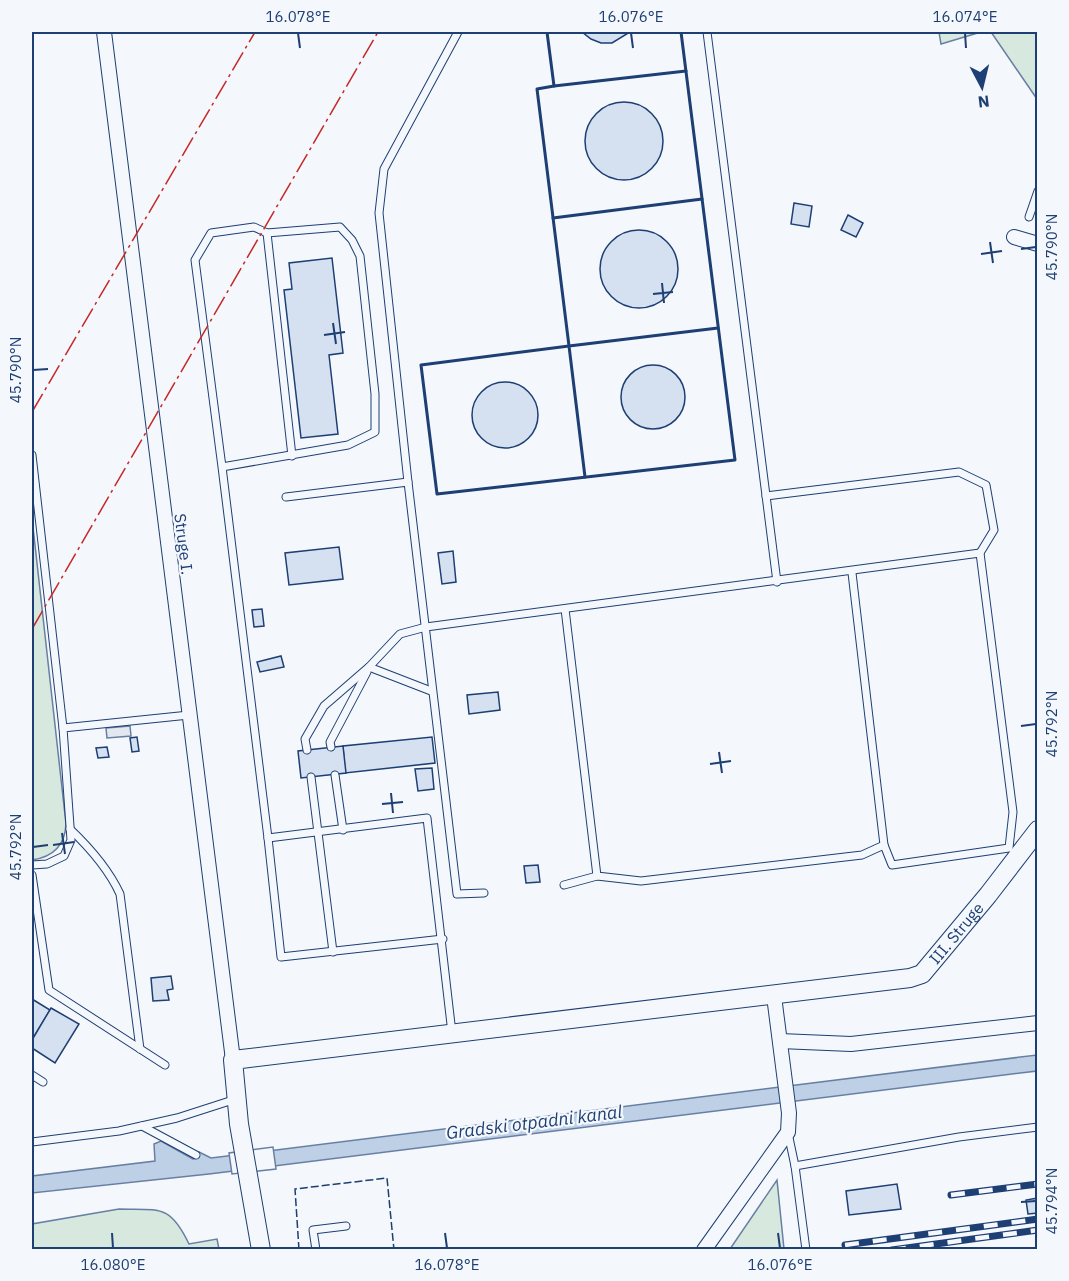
<svg xmlns="http://www.w3.org/2000/svg" width="1069" height="1281" font-family="'IBM Plex Sans',sans-serif">
	<style>
		.green { fill: #d7e8df; stroke: #687fa3; stroke-width: 1.5 }
		.parking { fill: #e3e8f0; stroke: #687fa3; stroke-width: 1.5 }
		.water { fill: #bed0e5; stroke: #687fa3; stroke-width: 1.5 }
		.pier { fill: #f4f7fb; stroke: #687fa3; stroke-width: 1.5 }
		.building { fill: #d5e0f0; stroke: #1d3f73; stroke-width: 1.5 }
		.lines { fill: none; stroke-linecap: round; stroke-linejoin: round }
		.lane-casing { stroke: #1d3f73; stroke-width: 9 }
		.street-casing { stroke: #1d3f73; stroke-width: 16 }
		.secondary-casing { stroke: #1d3f73; stroke-width: 20 }
		.lane { stroke: #f4f7fb; stroke-width: 7 }
		.street { stroke: #f4f7fb; stroke-width: 14 }
		.secondary { stroke: #f4f7fb; stroke-width: 18 }
		.rail-casing { stroke: #1d3f73; stroke-width: 7 }
		.rail { stroke: #f4f7fb; stroke-width: 4.5; stroke-dasharray: 14; stroke-linecap: butt }
		.fence { stroke: #1d3f73; stroke-width: 1.5; stroke-dasharray: 8 3; stroke-linecap: butt }
		.wall { stroke: #1d3f73; stroke-width: 3 }
		.power { stroke: #c62828; stroke-width: 1.5; stroke-dasharray: 21 4.5 3 4.5; stroke-linecap: butt }
		.ticks { fill: none; stroke: #1d3f73; stroke-width: 2 }
		.labels { text-anchor: middle; dominant-baseline: central; stroke-width: 4.5; stroke-linejoin: round; paint-order: stroke }
		.street-label { font-size: 16px; fill: #1d3f73; stroke: #f4f7fb }
		.water-label { font-size: 18px; font-style: italic; fill: #1d3f73; stroke: #f4f7fb }
		.neatline { fill: none; stroke: #1d3f73; stroke-width: 2 }
		.ticks-label { font-size: 15px; text-anchor: middle; fill: #1d3f73 }
	</style>
	<rect width="100%" height="100%" fill="#f4f7fb"/>
	<g class="green">
		<path d="M939,32H981L941,44Z"/>
		<path d="M991,32H1037V99Z"/>
		<path d="M32,518L66,824C65,846 53,857 32,860Z"/>
		<path d="M777,1180L784,1249H730Z"/>
		<path d="M119,1209C160,1210 170,1204 189,1244L217,1239L219,1249H32V1224Z"/>
	</g>
	<path class="parking" d="M130,726L131,736L107,738L106,728Z"/>
	<path class="water" d="M1037,1055V1071L209,1174L32,1193V1176L155,1161L154,1144L161,1141L193,1159L199,1152L211,1158Z"/>
	<path class="pier" d="M273,1147L276,1169L232,1174L229,1153Z"/>
	<g class="building">
		<path d="M582,32H630L612,43H601L591,39Z"/>
		<circle cx="624" cy="141" r="39"/>
		<path d="M794,203L812,206L809,227L791,224Z"/>
		<path d="M848,215L863,223L856,237L841,230Z"/>
		<circle cx="639" cy="269" r="39"/>
		<path d="M332,258L343,353L329,355L338,434L301,438L284,290L292,289L289,263Z"/>
		<circle cx="653" cy="397" r="32"/>
		<circle cx="505" cy="415" r="33"/>
		<path d="M339,547L343,579L289,585L285,553Z"/>
		<path d="M453,551L456,582L442,584L438,553Z"/>
		<path d="M262,609L264,626L254,627L252,610Z"/>
		<path d="M281,656L284,667L260,672L257,662Z"/>
		<path d="M498,692L500,710L469,714L467,695Z"/>
		<path d="M137,737L139,751L132,752L130,738Z"/>
		<path d="M432,737L435,763L345,773L343,746Z"/>
		<path d="M343,746L346,773L301,778L298,751Z"/>
		<path d="M107,747L109,757L98,758L96,748Z"/>
		<path d="M432,768L434,789L418,791L415,769Z"/>
		<path d="M538,865L540,882L526,883L524,866Z"/>
		<path d="M171,976L173,989L167,990L169,1000L153,1001L151,978Z"/>
		<path d="M32,999L50,1010L32,1040Z"/>
		<path d="M51,1008L79,1024L55,1063L32,1048V1040Z"/>
		<path d="M897,1184L901,1209L849,1215L846,1191Z"/>
		<path d="M1038,1198V1213L1028,1214L1026,1200Z"/>
	</g>
	<g class="lines">
		<g class="lane-casing">
			<g id="lane">
				<path d="M707,32L777,582"/>
				<path d="M1029,217L1038,191"/>
				<path d="M267,233L292,456"/>
				<path d="M32,455L63,728"/>
				<path d="M222,467L195,260L211,233L254,227L267,233L340,227L352,240L360,256L375,394V432L348,445L222,467L268,838L427,818L452,1033"/>
				<path d="M408,482L379,213L384,169L458,32"/>
				<path d="M766,496L959,472L986,485L994,530L980,553"/>
				<path d="M286,497L408,482L457,894L484,893"/>
				<path d="M565,609L597,876L641,881L862,855L884,845L852,573"/>
				<path d="M369,667L431,691"/>
				<path d="M331,747L330,742L367,672"/>
				<path d="M307,750L305,739L324,706L369,667L400,634L426,627L980,553L1013,812L1009,848L892,865L884,845"/>
				<path d="M335,775L343,830"/>
				<path d="M311,777L333,952"/>
				<path d="M70,829C90,848 108,868 120,894L140,1049"/>
				<path d="M268,838L281,957L443,939"/>
				<path d="M32,865L47,864L64,856L71,840L63,728L189,715"/>
				<path d="M32,875L49,990L165,1065"/>
				<path d="M564,885L597,876"/>
				<path d="M32,1075L43,1082"/>
				<path d="M142,1126L196,1155"/>
				<path d="M788,1133L795,1166"/>
				<path d="M32,1142L119,1131L177,1118L236,1099"/>
				<path d="M316,1250L313,1230L346,1226"/>
				<path d="M806,1250L795,1166L959,1137L1038,1127"/>
			</g>
		</g>
		<g class="street-casing">
			<g id="street">
				<path d="M104,32L233,1060"/>
				<path d="M1014,237L1038,244"/>
				<path d="M780,1041L851,1044L1038,1023"/>
				<path d="M704,1250L788,1132L789,1113L774,996"/>
			</g>
		</g>
		<g class="secondary-casing">
			<g id="secondary">
				<path id="s1" d="M261,1250L239,1124L233,1060L910,978L922,974L988,895L1038,830"/>
			</g>
		</g>
		<use href="#lane" class="lane"/>
		<use href="#street" class="street"/>
		<use href="#secondary" class="secondary"/>
		<g class="rail-casing">
			<g id="rail">
				<path d="M951,1195L1038,1184"/>
				<path d="M845,1245L1038,1219"/>
				<path d="M892,1250L1038,1230"/>
			</g>
		</g>
		<use href="#rail" class="rail"/>
		<path class="fence" d="M299,1250L295,1189L387,1178L394,1250"/>
		<g class="wall">
			<path d="M547,32L554,86L686,71"/>
			<path d="M554,86L537,89L569,346L421,365L437,494L735,460L681,32"/>
			<path d="M553,218L702,199"/>
			<path d="M585,477L569,346L718,328"/>
		</g>
		<g class="power">
			<path d="M32,412L255,32"/>
			<path d="M32,629L378,32"/>
		</g>
	</g>
	<path class="ticks" d="M298,33L300,48M631,33L633,48M965,33L966,48M990,242L993,263M1021,249L1036,247M981,254L1002,251M662,283L664,303M653,294L673,292M333,323L336,344M324,335L345,332M33,370L48,369M1021,726L1036,724M719,752L722,773M710,764L731,761M391,793L393,813M382,804L403,802M62,833L65,854M53,845L74,842M33,847L48,845M1021,1202L1036,1201M112,1233L113,1248M445,1233L447,1248M778,1233L780,1248"/>
	<g class="labels">
		<g class="street-label">
			<text transform="translate(184 544) rotate(83)">Struge I.</text>
			<text stroke="none"><textPath href="#s1" startOffset="940">III. Struge</textPath></text>
		</g>
		<g class="water-label">
			<text transform="translate(534 1122) rotate(-7)">Gradski otpadni kanal</text>
		</g>
	</g>
	<rect width="1069" height="1281" fill="none" stroke="#f4f7fb" stroke-width="66"/>
	<g transform="translate(982 87) rotate(173)" stroke="#f4f7fb" stroke-width="4.5" paint-order="stroke">
	<path d="M0-4.5L10 22L0 15L-10 22Z" fill="#1d3f73"/>
	<text y="-9" font-size="16" font-weight="bold" text-anchor="middle" fill="#1d3f73">N</text>
	</g>
	<rect x="33" y="33" width="1003" height="1215" class="neatline"/>
	<g class="ticks-label">
		<text x="298" y="22">16.078°E</text>
		<text x="631" y="22">16.076°E</text>
		<text x="965" y="22">16.074°E</text>
		<text transform="translate(1052 247) rotate(-90)" y="5">45.790°N</text>
		<text transform="translate(16 370) rotate(-90)" y="5">45.790°N</text>
		<text transform="translate(1052 724) rotate(-90)" y="5">45.792°N</text>
		<text transform="translate(16 847) rotate(-90)" y="5">45.792°N</text>
		<text transform="translate(1052 1201) rotate(-90)" y="5">45.794°N</text>
		<text x="113" y="1270">16.080°E</text>
		<text x="447" y="1270">16.078°E</text>
		<text x="780" y="1270">16.076°E</text>
	</g>
</svg>
